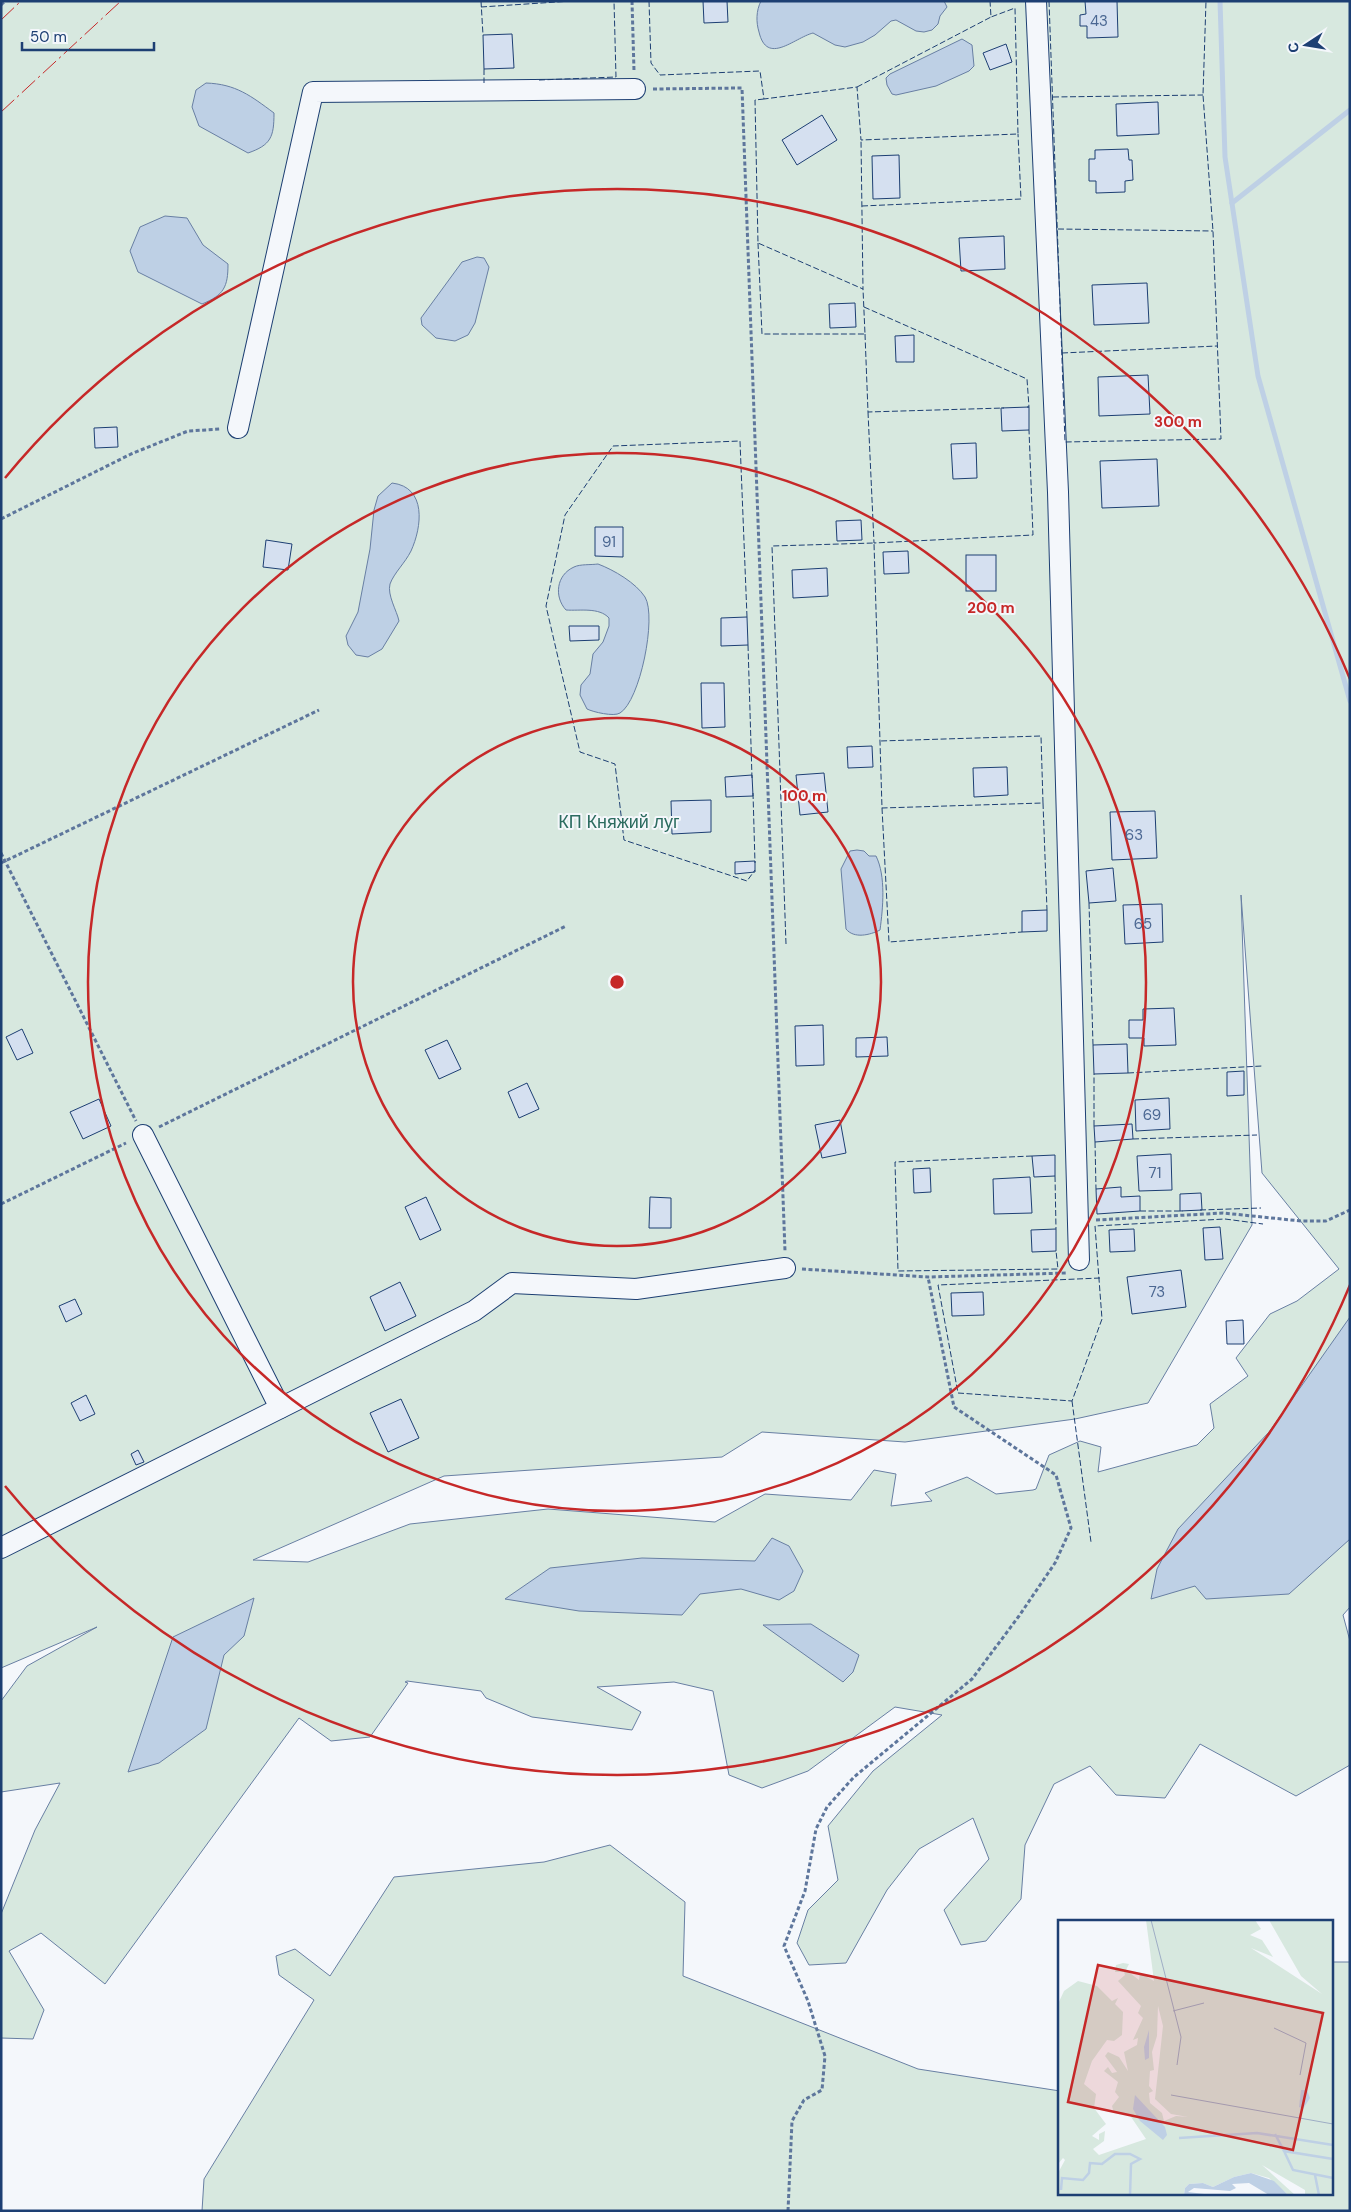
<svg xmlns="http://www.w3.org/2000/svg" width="1351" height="2212" font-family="'DM Sans',sans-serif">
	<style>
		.green { fill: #d7e8df; stroke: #687fa3; fill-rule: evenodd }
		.water { fill: #bed0e5; stroke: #687fa3 }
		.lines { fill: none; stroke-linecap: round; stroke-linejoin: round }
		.stream { stroke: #bed0e5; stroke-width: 5 }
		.building { fill: #d5e0f0; stroke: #1d3f73 }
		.minor-casing { stroke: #1d3f73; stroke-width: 22 }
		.path { stroke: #5e769c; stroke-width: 3; stroke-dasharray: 4 2.5; stroke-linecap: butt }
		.minor { stroke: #f4f7fb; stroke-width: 20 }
		.fence { stroke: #1d3f73; stroke-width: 1; stroke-dasharray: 6 2.5; stroke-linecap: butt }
		.power { stroke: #c62828; stroke-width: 1; stroke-dasharray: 18 4 2.5 4; stroke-linecap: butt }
		.ring { fill: none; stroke: #c62828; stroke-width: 2.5 }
		.labels { text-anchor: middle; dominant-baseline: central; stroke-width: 4; stroke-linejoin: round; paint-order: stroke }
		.number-label { font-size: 15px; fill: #4b6792 }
		.park-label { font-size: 18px; fill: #2c6c60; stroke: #f4f7fb }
		.inset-river { fill: none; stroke: #bed0e5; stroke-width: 2.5 }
		.inset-road { fill: none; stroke: #9eadc5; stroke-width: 1 }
		.view { fill: #c62828; fill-opacity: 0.15; stroke: #c62828; stroke-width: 2.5 }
		.inset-edge { fill: none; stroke: #1d3f73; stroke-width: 2.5 }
		.centre { fill: #c62828; stroke: #f4f7fb; stroke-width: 2.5 }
		.ring-label { font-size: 15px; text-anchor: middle; font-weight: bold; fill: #c62828; stroke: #f4f7fb; stroke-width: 4; stroke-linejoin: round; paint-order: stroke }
	</style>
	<rect width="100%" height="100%" fill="#f4f7fb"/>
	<g class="green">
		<path d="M1,1H1350V1607L1343,1615L1350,1641V1765L1296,1796L1200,1744L1165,1798L1116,1795L1090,1766L1054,1784L1025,1845L1021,1899L986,1941L961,1945L944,1910L989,1859L973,1818L919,1849L887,1890L846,1963L809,1965L797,1943L808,1910L838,1880L828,1826L873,1771L942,1715L895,1707L808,1771L762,1788L729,1775L713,1691L674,1682L597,1687L641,1712L632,1730L532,1717L486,1698L481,1691L407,1681L405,1682L408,1683L370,1737L331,1741L299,1718L105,1984L41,1933L9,1951L44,2010L33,2039L1,2038V1914L35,1830L60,1783L1,1792V1701L27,1666L97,1627L1,1668ZM1241,895L1262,1173L1339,1269L1297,1301L1270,1314L1236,1358L1248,1376L1210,1404L1214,1428L1197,1445L1098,1472L1101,1447L1080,1441L1049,1455L1036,1489L1033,1490L996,1494L967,1477L925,1493L932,1501L891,1506L896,1474L874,1470L851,1500L765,1494L715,1522L548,1509L410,1524L308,1562L253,1560L444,1476L722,1457L762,1432L905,1442L1075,1419L1148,1403L1252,1225Z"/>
		<path d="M610,1845L685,1902L683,1976L918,2069L1060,2091V2193H1332V1962H1350V2211H202L204,2179L314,2000L279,1975L276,1956L295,1949L330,1976L394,1877L544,1862Z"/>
	</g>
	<g class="water">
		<path d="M761,1H944L947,7L940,16L938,24L932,30L924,32L916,31L896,20L891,21L875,35L863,42L845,47L835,45L813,33C794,38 767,66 759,32C756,22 756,11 761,1Z"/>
		<path d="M962,39L972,45L974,66L969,71L936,86L896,95L892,94L887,85L886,78L890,74Z"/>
		<path d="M206,83C236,84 251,96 274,113C274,137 271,145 248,153L199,126L192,107L196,90Z"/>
		<path d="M165,216L187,218L203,245L228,264C228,287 224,295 202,304L138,272L130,251L140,227Z"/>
		<path d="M477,257L484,258L489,267L475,323L468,335L455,341L436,338L422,325L421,318L462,262Z"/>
		<path d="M392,483C427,487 422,527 411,551C405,563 394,573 390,584C387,595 397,611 399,621L382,649L368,657L356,655L348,645L346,636L358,612L370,549L374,510L378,496Z"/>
		<path d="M598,564C614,570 636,583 645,597C657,617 640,701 620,713C614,717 593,712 587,709L580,695L581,685L590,674L593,654L603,642L609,626V618C599,607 580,611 566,610C554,597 556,575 574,567C580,564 591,565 598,564Z"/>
		<path d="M857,850L864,851L869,856H876C886,876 883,908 880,930C870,935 854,939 846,929L841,869L850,851Z"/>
		<path d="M1350,1317V1539L1289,1594L1206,1599L1195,1586L1151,1599L1157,1569L1178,1529L1269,1432Z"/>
		<path d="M772,1538L789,1546L803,1571L794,1591L779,1600L741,1589L700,1594L682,1615L579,1611L505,1599L550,1568L642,1558L755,1561Z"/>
		<path d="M254,1598L244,1636L224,1655L206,1729L159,1763L128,1772L173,1637Z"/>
		<path d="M811,1624L859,1655L853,1672L843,1682L763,1625Z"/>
	</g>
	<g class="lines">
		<g class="stream">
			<path d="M1220,1L1225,157L1258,376L1350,701"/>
			<path d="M1232,203L1350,110"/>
		</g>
	</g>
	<g class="building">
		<path d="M703,1H727L728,22L704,23Z"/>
		<path d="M1085,1H1117L1118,37L1087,38V26H1080V15L1086,14Z"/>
		<path d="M512,34L514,68L484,69L483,35Z"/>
		<path d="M1006,44L1012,62L990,70L983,53Z"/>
		<path d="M1158,102L1159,134L1117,136L1116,104Z"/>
		<path d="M822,115L837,140L797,165L782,140Z"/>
		<path d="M1128,149L1129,160H1132L1133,180L1125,181V192L1096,193V181H1089V159H1095V150Z"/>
		<path d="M899,155L900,198L873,199L872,156Z"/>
		<path d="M1004,236L1005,269L961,271L959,238Z"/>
		<path d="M1147,283L1149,323L1094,325L1092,285Z"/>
		<path d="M855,303L856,327L830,328L829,304Z"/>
		<path d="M914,335V362H896L895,336Z"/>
		<path d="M1148,375L1150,414L1099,416L1098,377Z"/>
		<path d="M1029,407V430L1002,431L1001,408Z"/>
		<path d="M117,427L118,447L95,448L94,428Z"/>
		<path d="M976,443L977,478L953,479L951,444Z"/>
		<path d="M1157,459L1159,506L1102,508L1100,461Z"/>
		<path d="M861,520L862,540L837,541L836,521Z"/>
		<path d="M595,527H623V557L595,556Z"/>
		<path d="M266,540L292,544L288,570L263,567Z"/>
		<path d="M908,551L909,573L884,574L883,552Z"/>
		<rect x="966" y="555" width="30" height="36"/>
		<path d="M827,568L828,596L793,598L792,570Z"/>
		<path d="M747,617L748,645L721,646V618Z"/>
		<path d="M569,626H599V640L570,641Z"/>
		<path d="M701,683H724L725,727L702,728Z"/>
		<path d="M872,746L873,767L848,768L847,747Z"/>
		<path d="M1007,767L1008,795L974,797L973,768Z"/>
		<path d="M824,773L828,812L800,815L796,775Z"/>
		<path d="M752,775L753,796L726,797L725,777Z"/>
		<path d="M711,800V832L672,834L671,801Z"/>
		<path d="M1155,811L1157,858L1112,860L1110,812Z"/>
		<path d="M755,861V872L735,874V862Z"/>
		<path d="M1113,868L1116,901L1089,903L1086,871Z"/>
		<path d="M1162,904L1163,942L1125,944L1123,905Z"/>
		<path d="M1047,910V931L1022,932V911Z"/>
		<path d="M1174,1008L1176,1045L1144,1046V1038H1129V1020H1143V1009Z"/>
		<path d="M823,1025L824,1065L796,1066L795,1026Z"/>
		<path d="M22,1029L33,1053L17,1060L6,1037Z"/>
		<path d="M887,1037L888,1056L856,1057V1038Z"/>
		<path d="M447,1040L461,1069L439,1079L425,1050Z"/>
		<path d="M1127,1044L1128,1073L1094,1074L1093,1045Z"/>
		<path d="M1244,1071V1095L1227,1096V1072Z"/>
		<path d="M527,1083L539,1109L519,1118L508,1092Z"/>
		<path d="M1169,1098L1170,1129L1136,1131L1135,1100Z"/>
		<path d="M99,1099L111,1126L83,1139L70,1112Z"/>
		<path d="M840,1120L846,1153L822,1158L815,1125Z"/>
		<path d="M1132,1124L1133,1139L1095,1142L1094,1126Z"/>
		<path d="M1171,1154L1172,1190L1139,1191L1137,1156Z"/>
		<path d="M1055,1155V1176L1034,1177L1032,1156Z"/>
		<path d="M930,1168L931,1192L914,1193L913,1169Z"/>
		<path d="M1030,1177L1032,1213L994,1214L993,1179Z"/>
		<path d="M1121,1187V1197L1140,1196V1211L1097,1214L1096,1189Z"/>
		<path d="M1201,1193L1202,1210L1180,1211V1194Z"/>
		<path d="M426,1197L441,1230L420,1240L405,1207Z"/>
		<path d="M650,1197L671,1198V1228H649Z"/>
		<path d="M1220,1227L1223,1259L1205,1260L1203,1228Z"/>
		<path d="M1056,1229V1251L1032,1252L1031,1230Z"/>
		<path d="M1134,1229L1135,1251L1110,1252L1109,1230Z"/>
		<path d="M1181,1270L1186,1307L1132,1314L1127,1277Z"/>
		<path d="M400,1282L416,1316L385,1331L370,1297Z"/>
		<path d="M983,1292L984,1315L952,1316L951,1293Z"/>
		<path d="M75,1299L82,1314L66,1322L59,1306Z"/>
		<path d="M1243,1320L1244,1344H1227L1226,1321Z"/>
		<path d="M86,1395L95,1414L80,1421L71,1403Z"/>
		<path d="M401,1399L419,1438L388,1452L370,1413Z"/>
		<path d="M138,1450L144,1462L136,1465L131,1454Z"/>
	</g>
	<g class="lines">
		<g class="minor-casing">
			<g id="minor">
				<path d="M1036,1L1058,492L1079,1260"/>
				<path d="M238,428L313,92L635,89"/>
				<path d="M143,1135L280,1408"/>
				<path d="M1,1548L474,1311L512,1283L636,1289L785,1268"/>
			</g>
		</g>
		<g class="path">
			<path d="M632,1L634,71"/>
			<path d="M1,5L5,1"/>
			<path d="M653,89L742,88L785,1251"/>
			<path d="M1,519L131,454L188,431L221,429"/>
			<path d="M1,853L136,1121"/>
			<path d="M1,863L319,710"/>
			<path d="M159,1127L566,926"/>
			<path d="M1,1204L126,1143"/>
			<path d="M1096,1220L1223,1213L1301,1221H1326L1350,1210"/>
			<path d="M802,1269L928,1277L1066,1273"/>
			<path d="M788,2211L792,2121L804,2100L822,2090L825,2056L808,2001L784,1946L805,1891L816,1829L827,1807L854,1777L972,1679L1019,1616L1055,1563L1071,1528L1056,1475L954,1407L928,1277"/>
		</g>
		<use href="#minor" class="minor"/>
		<g class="fence">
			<path d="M481,1L483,35"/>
			<path d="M649,1L651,63L660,75L760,71L764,99L857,87L861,140L1018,134L1015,8L991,17L990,1"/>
			<path d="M1049,1L1065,442L1221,439L1213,231L1203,95L1206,1"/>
			<path d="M481,7L572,1"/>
			<path d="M484,69V83"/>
			<path d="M539,80L616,77L614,1"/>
			<path d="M857,87L991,17"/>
			<path d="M1053,97L1203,95"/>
			<path d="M764,99L755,100L758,243L863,289L861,140"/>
			<path d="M862,206L1021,199L1018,134"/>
			<path d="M1058,229L1213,231"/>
			<path d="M758,243L762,334H865L863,289"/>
			<path d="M864,307L1027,379L1029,407H1027"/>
			<path d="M865,334L868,412L1004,408"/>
			<path d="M1062,353L1217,346"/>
			<path d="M868,412L874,543L1033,535L1029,430"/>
			<path d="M747,617L740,441L613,446L565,515L546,606L580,752L615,764L624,840L747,881L755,870"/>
			<path d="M748,645L752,778"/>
			<path d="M753,793L755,863"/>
			<path d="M1043,803L1047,910"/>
			<path d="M882,808L889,942L1022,932"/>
			<path d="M1089,903L1093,1045"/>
			<path d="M786,944L772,546L874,543L882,808L1043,803L1041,736L880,741"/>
			<path d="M1128,1073L1262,1066"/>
			<path d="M1094,1126V1074"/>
			<path d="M1133,1139L1257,1135"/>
			<path d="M1095,1142L1096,1189"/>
			<path d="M1032,1156L895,1162L898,1271L1058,1269L1056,1251"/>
			<path d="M1055,1176L1056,1229"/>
			<path d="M1200,1210L1261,1208"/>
			<path d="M1140,1211H1183"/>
			<path d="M1100,1278L938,1285L958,1393L1072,1401L1102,1319L1095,1226L1225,1219L1263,1224"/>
			<path d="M1072,1401L1091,1542"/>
		</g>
		<g class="power">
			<path d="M1,20L21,1"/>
			<path d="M1,112L121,1"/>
		</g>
	</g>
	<g class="ring">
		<circle cx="617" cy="982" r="264"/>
		<circle cx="617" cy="982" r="529"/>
		<path d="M1350 1285A793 793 0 0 1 5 1486M5 478A793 793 0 0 1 1350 679"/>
	</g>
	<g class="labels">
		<g class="number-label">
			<text x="1099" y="21">43</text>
			<text x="609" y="542">91</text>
			<text x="1134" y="835">63</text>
			<text x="1143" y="924">65</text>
			<text x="1152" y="1115">69</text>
			<text x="1155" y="1173">71</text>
			<text x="1157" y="1292">73</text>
		</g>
		<g class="park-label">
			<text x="619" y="822">КП Княжий луг</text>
		</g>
	</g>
	<g transform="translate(1058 1920)">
		<rect width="275" height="275" fill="#f4f7fb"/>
		<path d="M88,0H197L203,9L192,15L204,20L215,37L193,28L264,74L243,56L211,0H275V275H247V270L204,245L237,275H230L211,258L193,253L176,257L155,267L145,263L131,264L127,268L126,275H0V253L7,240L5,238L0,244V84L6,71L20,61L39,66L54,81L60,78L57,84L65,92L64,115L56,121L49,120L34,141L26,164L38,174L36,188L48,204L34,216L41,220V214L47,211L46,221L35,229L41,235L88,219L71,194L56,193L54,186L61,177L57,172L60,162L46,151L50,147L54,153L59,152L47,136L50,132L61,137L70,151L66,132L79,125L80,118L75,120L85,98L80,93L83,86L60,61L67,55L66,52H57L58,45L65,43L71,44L68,50L81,60L82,53L96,61ZM100,86L105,106L97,179L113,194L130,197L118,196L106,201L104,193L92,183L91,173L95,171L91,166L92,151L96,150L94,132L99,116Z" fill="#d7e8df" fill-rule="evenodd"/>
		<path d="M91,110V138L87,140L86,127ZM243,170H249L252,178L245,189L241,187ZM77,175L107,207L109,215L105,220L82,201L75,189ZM193,253L216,261L230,275H211L191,263L174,264L178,268L172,271L136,268L130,272L146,274L126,275L127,268L131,264L145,263L155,267L176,257Z" fill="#bed0e5"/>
		<path class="inset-river" d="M217,214L226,231L275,239M121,218L199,213L275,225M226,231L235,250L275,258M257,255L261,275M3,270L4,258L25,260L31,253L32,243L44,244L57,234H72L82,239L73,244L72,275"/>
		<path class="inset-road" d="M93,0L123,117L119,145M115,91L146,83M216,108L248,123L242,155M113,175L275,204"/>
		<path class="view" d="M40,45L265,93L235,230L10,182Z"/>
		<rect width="275" height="275" class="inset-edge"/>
	</g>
	<circle cx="617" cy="982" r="8" class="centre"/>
	<g class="ring-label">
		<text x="1178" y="427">300 m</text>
		<text x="991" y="613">200 m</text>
		<text x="804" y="801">100 m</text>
	</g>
	<rect width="1351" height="2212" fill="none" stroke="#1d3f73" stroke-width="5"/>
	<g transform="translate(1306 45) rotate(258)" stroke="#f4f7fb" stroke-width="4" paint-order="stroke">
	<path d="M0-4L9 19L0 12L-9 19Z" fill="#1d3f73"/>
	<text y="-8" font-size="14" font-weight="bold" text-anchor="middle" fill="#1d3f73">С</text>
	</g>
	<path d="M22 42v8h132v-8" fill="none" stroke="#1d3f73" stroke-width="2.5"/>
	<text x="30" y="42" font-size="15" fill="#1d3f73" stroke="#f4f7fb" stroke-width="4" paint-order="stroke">50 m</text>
</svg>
